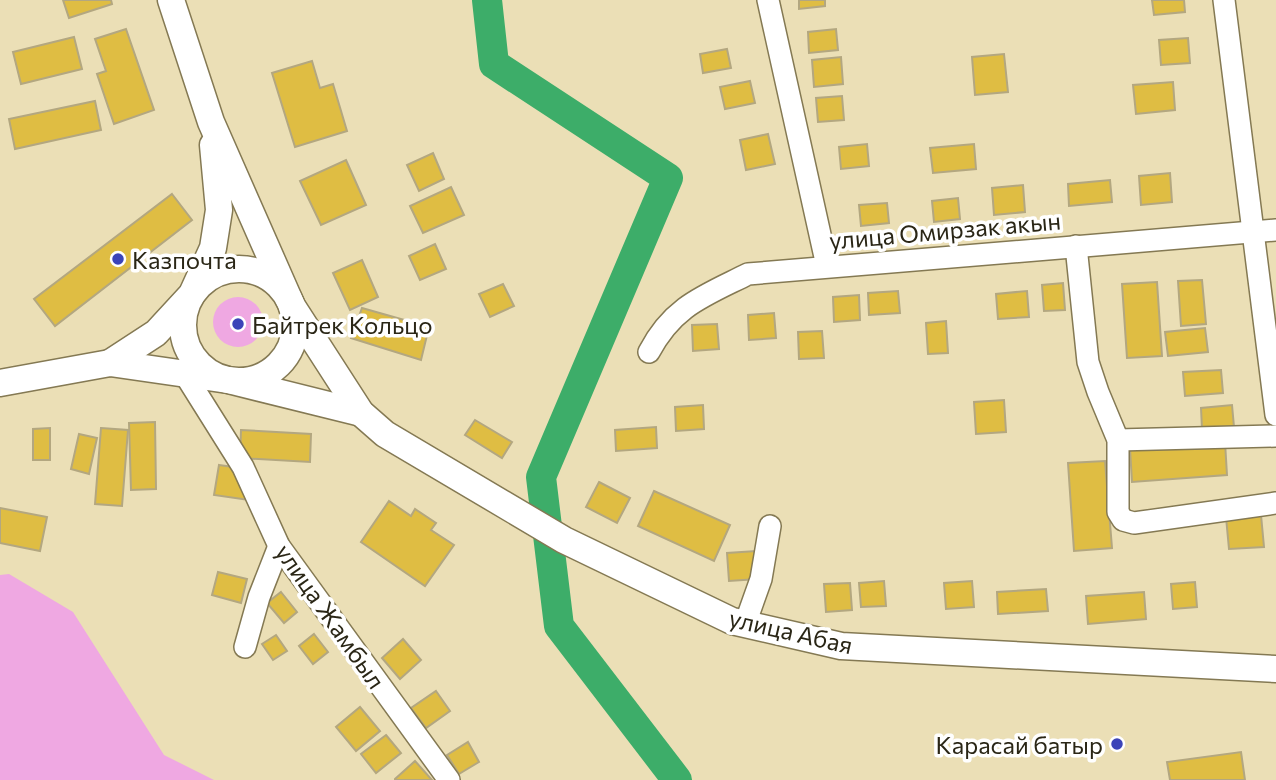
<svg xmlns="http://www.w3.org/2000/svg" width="1276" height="780" font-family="Commissioner,sans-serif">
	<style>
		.green { fill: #efa8e2 }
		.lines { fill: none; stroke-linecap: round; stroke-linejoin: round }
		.river { stroke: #3dad69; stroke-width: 30 }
		.building { fill: #dfbd43; stroke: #b3a780; stroke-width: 2 }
		.minor-casing { stroke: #847953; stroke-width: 24 }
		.major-casing { stroke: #847953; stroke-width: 29 }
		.minor { stroke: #fff; stroke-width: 21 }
		.major { stroke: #fff; stroke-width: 26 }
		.poi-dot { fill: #3b44b8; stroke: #fff; stroke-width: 2.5 }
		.labels { text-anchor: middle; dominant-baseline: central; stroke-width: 7; stroke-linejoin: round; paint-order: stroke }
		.street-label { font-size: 24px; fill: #2a2616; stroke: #fff }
		.poi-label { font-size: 24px; fill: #2a2616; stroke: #fff; text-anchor: start }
	</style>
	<rect width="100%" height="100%" fill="#ebdfb6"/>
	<g class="green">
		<circle cx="238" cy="322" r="25"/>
		<path d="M9,574L73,612L164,755L214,780H0V575Z"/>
	</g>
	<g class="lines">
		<path class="river" d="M487,0L494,64L668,178L541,477L559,626L677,780"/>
	</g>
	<g class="building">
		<path d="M63,0H111L112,4L69,18Z"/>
		<path d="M799,0H825V6L799,9Z"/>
		<path d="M1152,0H1184L1185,12L1154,15Z"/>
		<path d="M126,29L154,110L114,124L97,74L106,71L95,39Z"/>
		<path d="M836,29L838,50L809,53L808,32Z"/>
		<path d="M74,37L82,69L21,84L13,52Z"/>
		<path d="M1188,38L1190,63L1161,65L1159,40Z"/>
		<path d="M727,49L731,68L703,73L700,54Z"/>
		<path d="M1004,54L1008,92L975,95L972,57Z"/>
		<path d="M841,57L843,84L814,87L812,60Z"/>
		<path d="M312,61L320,88L333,84L347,131L295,147L272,73Z"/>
		<path d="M750,81L755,103L725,109L720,87Z"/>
		<path d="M1173,82L1175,110L1136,114L1133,85Z"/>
		<path d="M842,96L844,120L818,122L816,98Z"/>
		<path d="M95,101L101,130L15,149L9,119Z"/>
		<path d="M768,134L775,164L746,170L740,140Z"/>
		<path d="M867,144L869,166L841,169L839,147Z"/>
		<path d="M974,144L976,169L933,173L930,148Z"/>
		<path d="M433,153L444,179L419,191L407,165Z"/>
		<path d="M346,160L366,205L321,225L300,181Z"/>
		<path d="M1170,173L1172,202L1141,205L1139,176Z"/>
		<path d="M1110,180L1112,202L1069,206L1068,184Z"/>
		<path d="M1023,185L1025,212L994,215L992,188Z"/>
		<path d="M451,187L464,215L423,233L410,206Z"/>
		<path d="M172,194L192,220L55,326L34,299Z"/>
		<path d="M958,198L960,219L934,222L932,201Z"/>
		<path d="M887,203L889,223L861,226L859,205Z"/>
		<path d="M435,244L446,269L420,280L409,256Z"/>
		<path d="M362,260L378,297L350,310L333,273Z"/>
		<path d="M1202,280L1206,324L1181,326L1178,281Z"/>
		<path d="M1157,282L1162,356L1127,358L1122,284Z"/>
		<path d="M1063,283L1065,310L1044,311L1042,285Z"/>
		<path d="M503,284L514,306L490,317L479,294Z"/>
		<path d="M898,291L900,313L869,315L868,293Z"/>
		<path d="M1027,291L1029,317L998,319L996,294Z"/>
		<path d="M859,295L860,320L834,322L833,297Z"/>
		<path d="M362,308L429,327L421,360L351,338Z"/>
		<path d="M774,313L776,338L749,340L748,315Z"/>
		<path d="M946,321L948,353L928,354L926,323Z"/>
		<path d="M717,324L719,349L693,351L692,325Z"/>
		<path d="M1205,328L1208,352L1168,356L1165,332Z"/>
		<path d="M822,331L824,358L799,359L798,332Z"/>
		<path d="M1221,370L1223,393L1185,396L1183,372Z"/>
		<path d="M1004,400L1006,432L976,434L974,402Z"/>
		<path d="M703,405L704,429L676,431L675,407Z"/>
		<path d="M1232,405L1234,427L1202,429L1201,408Z"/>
		<path d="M475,420L512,442L502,458L465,435Z"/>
		<path d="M155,422L156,489L131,490L129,423Z"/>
		<path d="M656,427L657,448L616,451L615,430Z"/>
		<path d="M50,428V460H33V429Z"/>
		<path d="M101,428L128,430L122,506L95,504Z"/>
		<path d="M241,430L311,434L310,462L240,458Z"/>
		<path d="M79,434L97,438L89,474L71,469Z"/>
		<path d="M1225,442L1227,475L1132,482L1130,449Z"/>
		<path d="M1105,461L1112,548L1074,551L1068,463Z"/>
		<path d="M219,465L233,467L249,500L214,495Z"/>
		<path d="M599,482L630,498L617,523L586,507Z"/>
		<path d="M654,491L730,525L714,561L638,526Z"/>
		<path d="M389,501L411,516L415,509L436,523L431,530L454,545L425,586L361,542Z"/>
		<path d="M0,508L47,517L40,551L0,543Z"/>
		<path d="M1261,515L1264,547L1229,549L1226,517Z"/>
		<path d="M756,551L758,579L729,581L727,553Z"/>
		<path d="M218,572L247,579L241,603L212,595Z"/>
		<path d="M884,581L886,606L861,607L859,583Z"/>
		<path d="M972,581L974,607L946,609L944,583Z"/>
		<path d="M1195,582L1197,607L1173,609L1171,584Z"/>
		<path d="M850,583L852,610L826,612L824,584Z"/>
		<path d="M1046,589L1048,611L998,614L997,592Z"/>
		<path d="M281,592L297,612L284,623L267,603Z"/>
		<path d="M1144,592L1146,619L1088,624L1086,596Z"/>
		<path d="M314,634L328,652L313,664L299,646Z"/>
		<path d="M276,635L287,651L273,660L262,644Z"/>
		<path d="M403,639L421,660L400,679L382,658Z"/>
		<path d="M436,691L450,711L426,728L411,708Z"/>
		<path d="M360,707L380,731L356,751L336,727Z"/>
		<path d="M386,735L401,753L376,773L361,754Z"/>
		<path d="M468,742L479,762L459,774L447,755Z"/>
		<path d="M1241,752L1245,780H1170L1167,762Z"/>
		<path d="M415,761L432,780H395V779Z"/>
	</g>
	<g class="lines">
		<g class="minor-casing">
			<g id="minor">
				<path d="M768,0L827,266"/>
				<path d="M1224,0L1276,415"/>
				<path d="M1076,246L1088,362L1098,392L1118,440V512L1123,520L1134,523L1276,503"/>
				<path d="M649,352C673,306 704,296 748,274L1276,230"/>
				<path d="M184,373L243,467L279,546L449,780"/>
				<path d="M1118,440L1276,436"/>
				<path d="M745,624L761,579L770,526"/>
				<path d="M245,647L259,597L279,546"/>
			</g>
		</g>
		<g class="major-casing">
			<g id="major">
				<path d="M171,0L211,122L292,306L361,413L385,434L564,540L732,621L841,646L1276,669"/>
				<circle cx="239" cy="325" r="56"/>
				<path d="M110,363L156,333L192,294L213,248L219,210L213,145"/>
				<path d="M0,383L110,363L228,380L361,413"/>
			</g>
		</g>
		<use href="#minor" class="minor"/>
		<use href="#major" class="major"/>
	</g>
	<g class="poi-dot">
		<circle cx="118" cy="259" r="7"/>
		<circle cx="238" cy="324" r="7"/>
		<circle cx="1117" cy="744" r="7"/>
	</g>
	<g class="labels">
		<g class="street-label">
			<text transform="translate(945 230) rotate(-5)">улица Омирзак акын</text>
			<text transform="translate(331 616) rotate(55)">улица Жамбыл</text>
			<text transform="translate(791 631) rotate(13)">улица Абая</text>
		</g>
		<g class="poi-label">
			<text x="132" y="259">Казпочта</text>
			<text x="252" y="324">Байтрек Кольцо</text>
			<text x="1103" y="744" text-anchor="end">Карасай батыр</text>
		</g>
	</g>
</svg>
